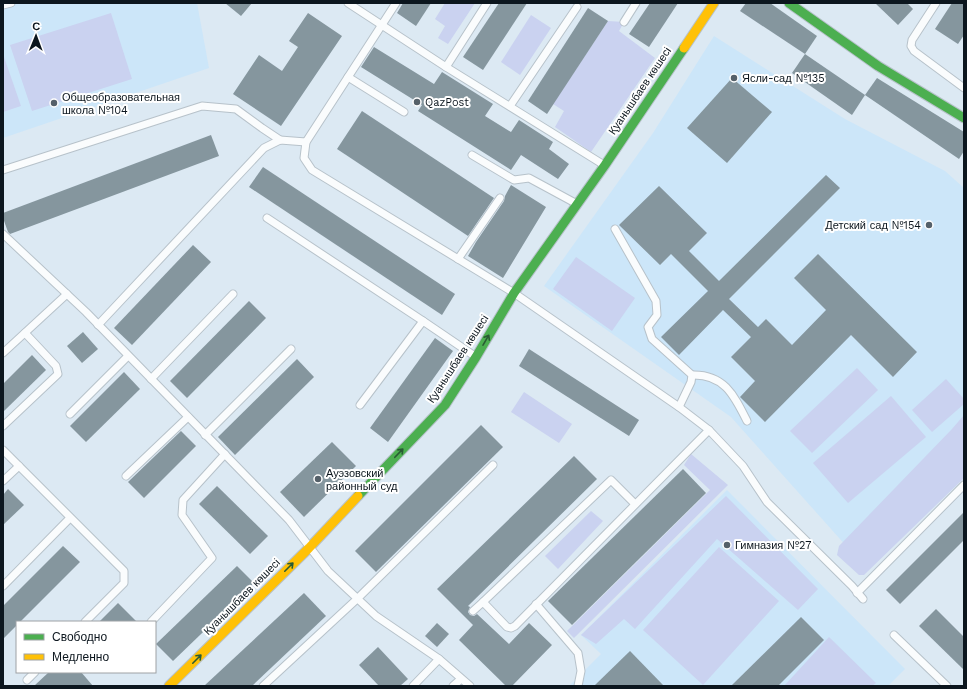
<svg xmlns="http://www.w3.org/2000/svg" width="967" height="689" font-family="'Work Sans',sans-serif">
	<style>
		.built { fill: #cce6f9 }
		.green { fill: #cad2f0 }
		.building { fill: #85969e }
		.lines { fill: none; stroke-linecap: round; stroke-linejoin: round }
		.lane-casing { stroke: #b7c2ca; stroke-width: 9 }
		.fast-casing { stroke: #b7c2ca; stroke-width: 11 }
		.slow-casing { stroke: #b7c2ca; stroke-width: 11 }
		.lane { stroke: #fafcfd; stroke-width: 7 }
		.fast { stroke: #4caf50; stroke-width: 9 }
		.slow { stroke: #ffc107; stroke-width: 9 }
		.oneway { stroke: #295b34 }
		.poi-dot { fill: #556069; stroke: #fff; stroke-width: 1.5 }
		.labels { text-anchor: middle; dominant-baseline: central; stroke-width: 4; stroke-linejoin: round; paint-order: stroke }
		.poi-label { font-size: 11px; fill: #0c161e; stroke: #fff; text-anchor: start }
		.street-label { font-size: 11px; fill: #0c161e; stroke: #fff }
	</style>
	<rect width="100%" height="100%" fill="#dce9f3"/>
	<g class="built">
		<path d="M3,3H197L209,68L3,138Z"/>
		<path d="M714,36L845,119L945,171L964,188V469L865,567L731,417L544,286L653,133Z"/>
		<path d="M727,490L905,669L888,686H569L601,654L581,635Z"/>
	</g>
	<g class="green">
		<path d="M445,3H475L448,44L438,38L445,26L435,19Z"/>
		<path d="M111,13L132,79L32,111L10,45Z"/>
		<path d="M531,15L551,28L520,75L501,62Z"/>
		<path d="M608,21L624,22L619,31L655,58L591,152L555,127L564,111L553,104Z"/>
		<path d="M3,54L21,106L3,112Z"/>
		<path d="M576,257L635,298L612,331L553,289Z"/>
		<path d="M857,368L878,390L812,453L790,431Z"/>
		<path d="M946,379L964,399V404L932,432L912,410Z"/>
		<path d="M524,392L572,424L559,443L511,412Z"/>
		<path d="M891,396L926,437L848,503L813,463Z"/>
		<path d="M964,415V478L864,575H859L837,555L839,546L952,429Z"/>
		<path d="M691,454L728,485L574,638L567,631L710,490L684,465Z"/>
		<path d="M726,496L818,589L798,610L717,539L635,629L624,619L596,644L581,635Z"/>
		<path d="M591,511L603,521L558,569L545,556Z"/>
		<path d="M719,547L779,601L703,685L643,630Z"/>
		<path d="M829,637L876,683L872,686H784Z"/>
	</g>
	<g class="building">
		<path d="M225,3H252L241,16Z"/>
		<path d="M403,3H431L416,26L397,13Z"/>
		<path d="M499,3H527L483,70L463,57Z"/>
		<path d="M650,3H678L649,47L629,34Z"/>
		<path d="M746,3H770L817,36L805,54L740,11Z"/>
		<path d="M875,3H907L913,9L898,25Z"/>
		<path d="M952,3H964V35L958,44L935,29Z"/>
		<path d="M588,8L608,21L547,114L528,101Z"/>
		<path d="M308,13L342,36L281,126L233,94L259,55L282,71L298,47L289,41Z"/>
		<path d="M374,47L434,84L442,72L493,104L485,116L511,132L519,120L553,142L549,149L569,164L558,179L521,155L511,170L418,111L422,105L361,67Z"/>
		<path d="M805,54L865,95L852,115L792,73Z"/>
		<path d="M732,78L772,112L727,163L687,128Z"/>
		<path d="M877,78L964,132V151L959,159L865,95Z"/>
		<path d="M362,111L494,198L468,236L337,149Z"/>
		<path d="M211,135L219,156L10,234L8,232L3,218V213Z"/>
		<path d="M263,167L455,294L442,315L249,187Z"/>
		<path d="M826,175L840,188L729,299L758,327L766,319L792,345L826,310L794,278L818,254L917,352L893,377L851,335L765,422L740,397L755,381L731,357L751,337L723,310L679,355L661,337L708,291L671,254L660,265L619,225L659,186L707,233L689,251L719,281Z"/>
		<path d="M511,185L546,207L503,278L468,256L476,242L504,201L505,196Z"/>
		<path d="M193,245L211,262L132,345L114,328Z"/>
		<path d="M249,301L266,318L187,398L170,381Z"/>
		<path d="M83,332L98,349L82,363L67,346Z"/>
		<path d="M435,338L453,351L388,442L370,428Z"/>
		<path d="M529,349L639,420L629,436L519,366Z"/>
		<path d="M32,355L46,370L3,412V384Z"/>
		<path d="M297,359L314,377L235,455L218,437Z"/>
		<path d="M124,372L140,389L86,442L70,426Z"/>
		<path d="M481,425L503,447L376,572L355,551Z"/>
		<path d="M181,431L196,446L144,498L128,482Z"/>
		<path d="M332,442L356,466L304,517L280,492Z"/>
		<path d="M574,456L597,479L468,606L470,607L468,612L470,615L474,616L477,614L509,644L529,623L552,645L512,686H506L459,640L473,625L437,589Z"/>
		<path d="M683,469L706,493L572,625L548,601Z"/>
		<path d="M217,486L268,536L250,554L199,504Z"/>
		<path d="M8,489L24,505L3,525V495Z"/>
		<path d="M964,512V540L900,604L886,590Z"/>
		<path d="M63,546L80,562L20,622H17V625L3,639V606Z"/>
		<path d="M237,566L254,583L173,661L156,644Z"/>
		<path d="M304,593L326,616L252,686H204Z"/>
		<path d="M118,603L137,622H99Z"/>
		<path d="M936,609L964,637V670L919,626Z"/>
		<path d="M801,617L824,640L778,686H731Z"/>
		<path d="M437,623L449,634L437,647L425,636Z"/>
		<path d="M378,647L408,679L400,686H379L359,665Z"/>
		<path d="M630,651L664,686H594Z"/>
		<path d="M49,672H81L93,686H34Z"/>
	</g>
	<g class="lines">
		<g class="lane-casing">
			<g id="lane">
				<path d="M348,3L446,67L604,165"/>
				<path d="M396,3L306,142L304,158L312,170L514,293L679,407L709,430L743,466L767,502L852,586L863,599"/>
				<path d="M936,3L912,40L911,46L914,51L964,88"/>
				<path d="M3,5L11,3"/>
				<path d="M624,22L636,3"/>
				<path d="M446,67L487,3"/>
				<path d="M348,77L404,112"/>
				<path d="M510,106L577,7"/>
				<path d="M472,155L514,180L529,178L577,204"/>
				<path d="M3,170L202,106L236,109L262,128L280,140"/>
				<path d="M267,218L423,321"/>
				<path d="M615,229L656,301L657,315L648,327L652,339L692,375L691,382L679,407"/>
				<path d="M3,234L86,312L289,520L328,571L376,616L439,659L470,686"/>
				<path d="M458,259L500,198"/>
				<path d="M98,325L264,148L280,140L306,142"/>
				<path d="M3,353L67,294"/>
				<path d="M692,375C724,374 734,395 747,421"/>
				<path d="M151,379L233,294"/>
				<path d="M360,405L423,321L476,357"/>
				<path d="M70,414L128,356"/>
				<path d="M3,426L58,374L56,366L25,333"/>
				<path d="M205,435L291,349"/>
				<path d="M3,450L124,571V583L85,622"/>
				<path d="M126,476L188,417"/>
				<path d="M3,481L19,466"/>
				<path d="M3,586L70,518"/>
				<path d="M857,593L964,485"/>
				<path d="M483,602L611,480L635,504"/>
				<path d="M536,604L578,653L581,671L578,686"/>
				<path d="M473,611L483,602L507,627L511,628L515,626L709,430"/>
				<path d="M151,622L212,558L182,515L183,500L225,454"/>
				<path d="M894,635L947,686"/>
				<path d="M27,680L35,672"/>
				<path d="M263,686L357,599L493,465"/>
				<path d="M413,686L439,659"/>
				<path d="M453,686L461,679"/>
			</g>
		</g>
		<g class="fast-casing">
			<g id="fast">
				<path d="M789,3L878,66L964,118"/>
				<path d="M358,496L445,405L476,357L514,293L605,165L684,48"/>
			</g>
		</g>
		<g class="slow-casing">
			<g id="slow">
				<path d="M684,48L714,3"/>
				<path d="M169,686L309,548L358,496"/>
			</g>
		</g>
		<use href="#lane" class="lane"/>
		<use href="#fast" class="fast"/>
		<use href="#slow" class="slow"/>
	</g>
	<defs><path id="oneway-shaft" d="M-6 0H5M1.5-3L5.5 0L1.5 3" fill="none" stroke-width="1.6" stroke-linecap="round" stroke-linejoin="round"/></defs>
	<g class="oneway">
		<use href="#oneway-shaft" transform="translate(486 340) rotate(-60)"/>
		<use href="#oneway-shaft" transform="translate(399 453) rotate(-46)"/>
		<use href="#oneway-shaft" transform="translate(289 567) rotate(-45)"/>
		<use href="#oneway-shaft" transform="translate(197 659) rotate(-45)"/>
	</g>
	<g class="poi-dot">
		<circle cx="734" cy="78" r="4"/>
		<circle cx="417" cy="102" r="4"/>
		<circle cx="54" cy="103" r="4"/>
		<circle cx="929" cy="225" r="4"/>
		<circle cx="318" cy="479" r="4"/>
		<circle cx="727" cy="545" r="4"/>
	</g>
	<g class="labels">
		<g class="poi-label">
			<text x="742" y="78">Ясли-сад №135</text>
			<text x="62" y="97">Общеобразовательная<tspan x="62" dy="13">школа №104</tspan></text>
			<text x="425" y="102">QazPost</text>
			<text x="921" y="225" text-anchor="end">Детский сад №154</text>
			<text x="326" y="473">Ауэзовский<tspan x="326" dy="13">районный суд</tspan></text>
			<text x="735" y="545">Гимназия №27</text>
		</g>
		<g class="street-label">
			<text transform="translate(640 91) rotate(-56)">Қуанышбаев көшесі</text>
			<text transform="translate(458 359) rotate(-57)">Қуанышбаев көшесі</text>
			<text transform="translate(242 597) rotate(-45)">Қуанышбаев көшесі</text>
		</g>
	</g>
	<rect width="967" height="689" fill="none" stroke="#0c161e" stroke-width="8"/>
	<rect x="16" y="621" width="140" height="52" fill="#ffffff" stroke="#9ea2a5"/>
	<rect x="24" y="634" width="20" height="6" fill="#4caf50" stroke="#9ea2a5"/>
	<text x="52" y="641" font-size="12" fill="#0c161e">Свободно</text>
	<rect x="24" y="654" width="20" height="6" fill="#ffc107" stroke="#9ea2a5"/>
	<text x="52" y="661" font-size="12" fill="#0c161e">Медленно</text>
	<g transform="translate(36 36) rotate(1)" stroke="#ffffff" stroke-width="3" paint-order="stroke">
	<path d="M0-3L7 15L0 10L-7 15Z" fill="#0c161e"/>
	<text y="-6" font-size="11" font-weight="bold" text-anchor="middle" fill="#0c161e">С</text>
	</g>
</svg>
